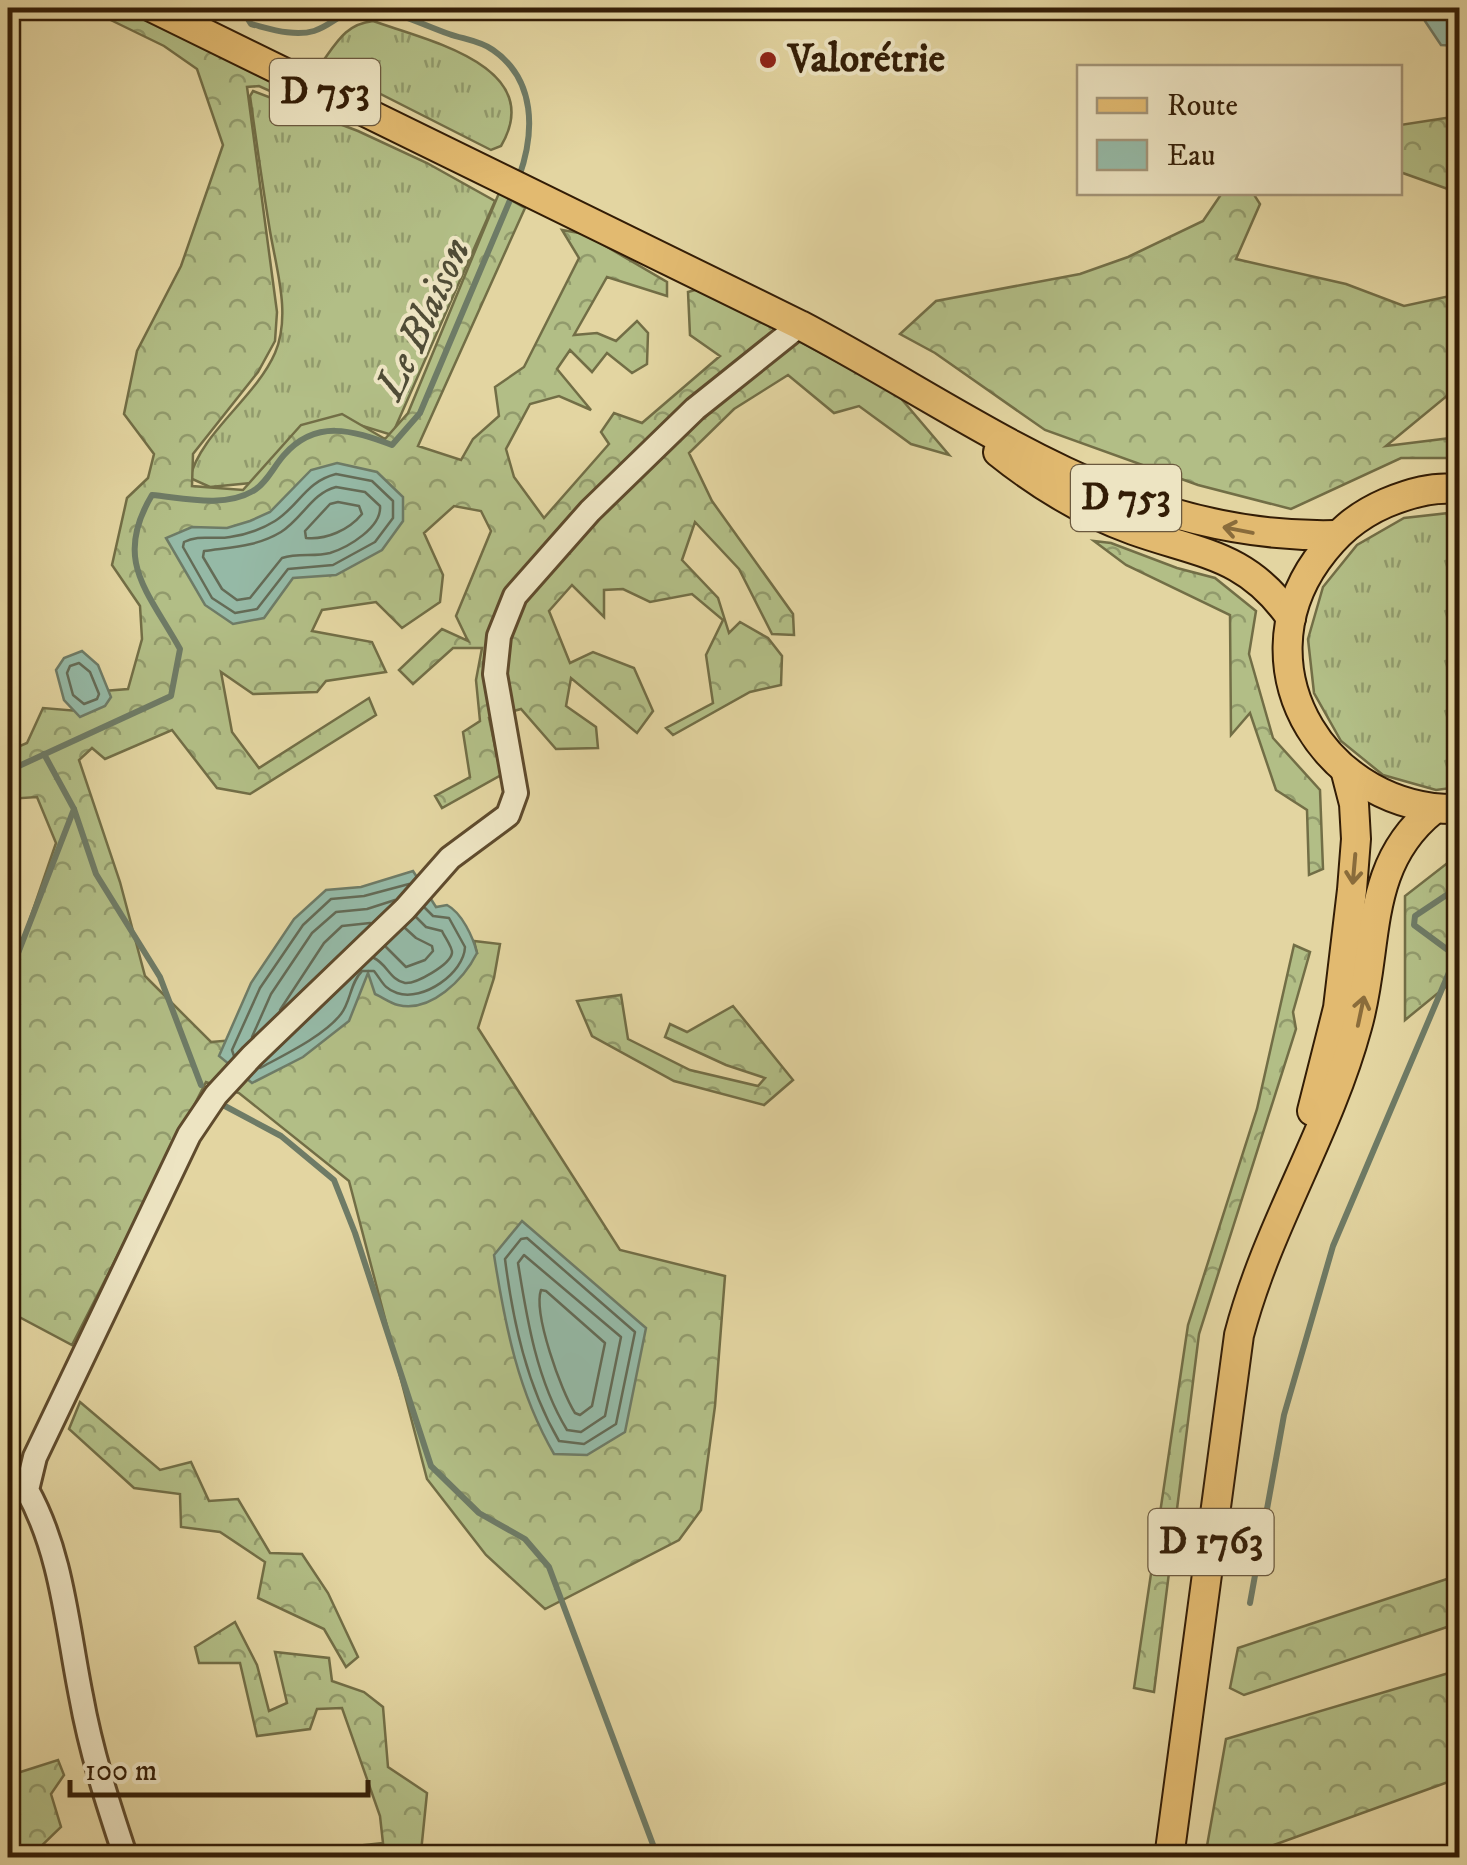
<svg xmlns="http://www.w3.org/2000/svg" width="1467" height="1865" font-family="'IM FELL DW Pica',serif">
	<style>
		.grass { fill: url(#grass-tufts); stroke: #726e46; stroke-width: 2.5 }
		.forest { fill: url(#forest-crowns); stroke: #726e46; stroke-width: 2.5 }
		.water { fill: #95b9a6; stroke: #6e7b66; stroke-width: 2.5 }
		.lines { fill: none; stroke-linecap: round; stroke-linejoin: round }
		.shore { stroke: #646b56; stroke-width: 2.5 }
		.stream { stroke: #6e7b66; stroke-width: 6 }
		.minor-casing { stroke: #5f4b2d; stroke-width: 28 }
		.major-casing { stroke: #331d06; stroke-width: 32 }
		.minor { stroke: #ede4c2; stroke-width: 22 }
		.major { stroke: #e2ba70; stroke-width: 28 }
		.oneway { stroke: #8a6c3b }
		.poi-dot { fill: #8f2418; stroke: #ede4c2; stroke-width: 4 }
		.labels { text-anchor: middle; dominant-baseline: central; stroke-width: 8; stroke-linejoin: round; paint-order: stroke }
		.shield { fill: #ede4c2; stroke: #6b593e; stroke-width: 2.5 }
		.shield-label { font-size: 38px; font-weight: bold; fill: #331d06 }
		.poi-label { font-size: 40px; font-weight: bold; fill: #331d06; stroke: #ede4c2; text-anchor: start }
		.water-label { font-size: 42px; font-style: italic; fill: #504c36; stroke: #ede4c2 }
	</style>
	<defs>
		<pattern id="grass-tufts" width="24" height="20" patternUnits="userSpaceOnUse" patternTransform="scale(2.5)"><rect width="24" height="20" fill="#b2be86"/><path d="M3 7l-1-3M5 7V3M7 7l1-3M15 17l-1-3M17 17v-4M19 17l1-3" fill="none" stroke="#919a6c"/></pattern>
		<pattern id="forest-crowns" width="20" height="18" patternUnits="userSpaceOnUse" patternTransform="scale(2.5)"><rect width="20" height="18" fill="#b2be86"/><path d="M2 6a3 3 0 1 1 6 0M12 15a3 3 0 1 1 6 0" fill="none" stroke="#919a6c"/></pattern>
	</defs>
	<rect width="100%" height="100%" fill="#e3d5a1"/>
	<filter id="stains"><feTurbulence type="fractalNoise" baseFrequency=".002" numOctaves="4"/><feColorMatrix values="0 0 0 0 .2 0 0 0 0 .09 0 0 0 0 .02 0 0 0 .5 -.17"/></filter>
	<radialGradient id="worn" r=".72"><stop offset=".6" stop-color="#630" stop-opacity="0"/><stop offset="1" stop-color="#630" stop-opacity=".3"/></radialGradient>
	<g class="grass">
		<path d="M373,21C426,40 548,66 501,146L491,150L357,82C347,72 335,70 323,61C338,40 347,24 373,21Z"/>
		<path d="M253,91L358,131L427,163L495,201L392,435L350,422L251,483L210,487L190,478C200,434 256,397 275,353C292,314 275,265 269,225C262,182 256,139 250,96Z"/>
		<path d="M1458,512L1459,787L1436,790L1383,775L1341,741L1314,693L1308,639L1323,587L1357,545L1404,518Z"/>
	</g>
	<g class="forest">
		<path d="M86,8H133L230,55L310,99V109L259,86L247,87L277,312L275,341L258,372L193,454L192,486L243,490L301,425L342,414L385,439L408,413L499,193L525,208L418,446L461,460L473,439L499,416L495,387L524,367L579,258L562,230L585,234L667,282V296L607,277L574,335L597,333L616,341L637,321L648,333L647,364L632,373L607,353L592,372L570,350L557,369L591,410L559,396L530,404L506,449L514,477L544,518L609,444L601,432L614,413L642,423L720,356L690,335L688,292L702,288L898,395L949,455L911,444L859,406L834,413L788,375L734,409L689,453L712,501L793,614L794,635L772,634L739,569L695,522L682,560L718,598L729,633L740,622L768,638L782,656L781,685L750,692L673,735L666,728L713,703L706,655L723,620L692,594L650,602L623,589L604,590V617L572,585L549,611L570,663L593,652L634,668L653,711L637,733L571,678L566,706L596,727L598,748L556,749L521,709L489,718L501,775L442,808L435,796L470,777L463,732L480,721L476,680L482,648H453L413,684L399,670L442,629L468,641L456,616L491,531L481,511L454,506L424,533L443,575L440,602L402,628L376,602L322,610L312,631L372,642L386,672L326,681L317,692L253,694L221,672L232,732L259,768L369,698L376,715L250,794L217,788L172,730L105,759L92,748L79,760L120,882L145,976L211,1042L310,1034L369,970L477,953L474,941L500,944L494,978L478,1028L620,1250L725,1276L715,1406L701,1510L679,1540L545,1609L486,1555L427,1479L349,1181L239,1093L206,1082L72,1345L8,1311V965L22,942L56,843L37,797L8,799V751L27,743L43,708L78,711L91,692L128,689L142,639L140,606L112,565L127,498L148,478L154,454L124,414L137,351L181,266L223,145L197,69L164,46Z"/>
		<path d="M1459,116V193L1400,172V125Z"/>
		<path d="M1222,193H1253L1260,204L1236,259L1346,284L1404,306L1459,294V386L1386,446L1459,437V458H1401L1291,509L1198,485L1045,430L935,353L900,334L936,301L1080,274L1128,257L1203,221Z"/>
		<path d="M1094,541L1111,543L1177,568L1215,578L1256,611L1249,654L1273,738L1320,790L1323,869L1309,875L1307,810L1276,790L1250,713L1231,735L1230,615L1126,565Z"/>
		<path d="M1459,854V976L1405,1020V896Z"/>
		<path d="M1294,945L1310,952L1293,1012L1296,1029L1199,1334L1154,1692L1134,1688L1188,1325L1257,1109Z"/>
		<path d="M621,995L628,1039L690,1070L758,1086L765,1078L726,1065L665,1037L670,1024L687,1032L733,1006L793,1080L764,1105L674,1081L592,1036L577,1001Z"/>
		<path d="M80,1402L160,1470L191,1462L209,1501L238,1499L270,1553L302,1554L328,1593L358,1657L346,1667L324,1629L258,1598L265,1562L220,1532L181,1527L180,1494L134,1488L69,1429Z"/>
		<path d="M1459,1575V1623L1244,1695L1230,1688L1238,1648Z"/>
		<path d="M235,1622L257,1665L269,1711L287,1703L275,1652L329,1658L332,1681L364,1692L383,1707L388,1767L427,1793L421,1852L426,1857H336L338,1848L383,1843L380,1816L342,1708L317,1709L310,1729L257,1736L240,1663H199L195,1647Z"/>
		<path d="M1459,1670V1778L1257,1851L1232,1857H1205L1226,1739Z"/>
		<path d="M58,1760L64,1775L51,1794L61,1827L30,1857H8V1776Z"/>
	</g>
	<g class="water">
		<path d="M1425,8H1459V46L1441,45L1425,21Z"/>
		<path d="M337,463L377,472L403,497V521L382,550L336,575L293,578L264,618L233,624L205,605L166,538L192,527L227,528L250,521L270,512L311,470Z"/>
		<path d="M82,651L98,665L111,697L105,706L80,717L64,700L56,670L64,658Z"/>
		<path d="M413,871L436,907L447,905C462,913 473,937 477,953C464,979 431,1013 398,1005C390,1003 382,997 375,994L368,973L349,1021L303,1057L252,1083L219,1056L251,983L294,919L326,890L361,887Z"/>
		<path d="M522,1221L646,1328L625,1432L587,1455L554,1454C518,1392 505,1325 494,1255Z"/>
	</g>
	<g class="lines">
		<g class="shore">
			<path d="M336,474L372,481L393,501V518L375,542L333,565L288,569L257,609L235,613L212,598L183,547L184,542C199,534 214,540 230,537C245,535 262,529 275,521C300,505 305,482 336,474Z"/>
			<path d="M336,487L365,492L380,506C382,527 349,547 330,553C315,557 298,553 282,558L250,598L237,600L222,589L203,557L204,551C231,547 256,547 281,532C302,519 312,493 336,487Z"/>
			<path d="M338,502L359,506L362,514C349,530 326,540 306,538L305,531L330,504Z"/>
			<path d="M79,663L90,672L99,694L97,699L84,704L73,695L67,673L70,666Z"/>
			<path d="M386,947L406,967L425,960L433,951L432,946L416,938L405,928"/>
			<path d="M374,958C387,964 390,980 405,983C416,984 450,965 452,953C453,948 444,936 442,931L426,927L416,917"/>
			<path d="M280,1010L324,943L342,926L370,923"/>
			<path d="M252,1037L271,994L312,933L336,912L367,909L395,900"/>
			<path d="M234,1056L232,1050L260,988L303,925L331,899L364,896L409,884"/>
			<path d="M260,1068C284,1055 324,1036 341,1014C351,1001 350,983 362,971H374C382,981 384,989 397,993C423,1002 464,973 465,947L449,918L433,916L425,908"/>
			<path d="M527,1238L635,1332L616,1424L584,1444L559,1441C527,1386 513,1322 505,1259L521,1239Z"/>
			<path d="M524,1255L621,1337L605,1416L581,1432L567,1430C537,1381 527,1320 518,1263Z"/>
			<path d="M541,1290L546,1291L605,1343L592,1406L580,1415L575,1413C561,1391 533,1313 541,1290Z"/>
		</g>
		<g class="stream">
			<path d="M241,8L251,24C271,29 294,37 314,31C333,25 341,11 363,8"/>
			<path d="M375,8C400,13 424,25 449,34C463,39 481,41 493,50C536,80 535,132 519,177"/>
			<path d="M8,771L171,696L180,649C147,590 113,560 152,495C184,498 224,508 253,491C266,484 274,466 284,455C316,419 352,430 392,445L420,413L513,193"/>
			<path d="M74,809L96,874L160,977L201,1085"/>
			<path d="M8,979L74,809L44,754"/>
			<path d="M223,1105L281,1136L334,1180L355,1233L431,1466L479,1513L525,1539L549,1567L658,1858"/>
			<path d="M1250,1603L1284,1415L1333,1246L1456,956L1414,925L1415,916L1460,886"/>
		</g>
		<g class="minor-casing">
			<g id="minor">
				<path d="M8,1474L27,1490"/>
				<path d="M126,1858C108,1804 91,1752 81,1696C67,1626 62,1553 27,1490L35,1457L189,1135L216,1095L252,1056L405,909L450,858L508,815L516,793L495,674L499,636L515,596L590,511L695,409L800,325"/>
			</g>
		</g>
		<g class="major-casing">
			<g id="major">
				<path d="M153,8L800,325C977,418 1125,540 1335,535"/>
				<path d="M998,452C1039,485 1083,512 1133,530C1200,554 1247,554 1291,618"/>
				<path d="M1460,490C1435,485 1408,494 1386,503C1356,516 1336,534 1317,560C1238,671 1329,813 1460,809"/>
				<path d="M1312,1111L1338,1008L1352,890L1356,839L1354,804L1346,773"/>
				<path d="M1169,1858L1239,1335C1267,1227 1328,1134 1357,1027C1380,948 1362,867 1433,810"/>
			</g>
		</g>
		<use href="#minor" class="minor"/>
		<use href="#major" class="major"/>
	</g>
	<defs><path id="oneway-shaft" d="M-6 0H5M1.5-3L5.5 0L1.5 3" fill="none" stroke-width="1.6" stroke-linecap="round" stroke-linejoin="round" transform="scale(2.5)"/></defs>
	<g class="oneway">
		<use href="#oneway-shaft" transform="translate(1238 530) rotate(-169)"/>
		<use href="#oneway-shaft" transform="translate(1354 869) rotate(95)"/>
		<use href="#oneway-shaft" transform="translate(1361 1011) rotate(-78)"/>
	</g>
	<circle class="poi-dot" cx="768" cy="60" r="10"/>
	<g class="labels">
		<g class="shield">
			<rect x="270" y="59" width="110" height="66" rx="8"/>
			<rect x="1071" y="465" width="110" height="66" rx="8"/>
			<rect x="1148.5" y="1509" width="125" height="66" rx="8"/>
		</g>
		<g class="shield-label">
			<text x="325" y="92">D 753</text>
			<text x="1126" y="498">D 753</text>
			<text x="1211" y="1542">D 1763</text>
		</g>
		<g class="poi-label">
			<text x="788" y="60">Valorétrie</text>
		</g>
		<g class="water-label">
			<text transform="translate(424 319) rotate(-65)">Le Blaison</text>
		</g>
	</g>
	<rect width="1467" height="1865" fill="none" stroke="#e3d5a1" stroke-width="40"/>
	<rect x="10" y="10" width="1447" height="1845" fill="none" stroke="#331d06" stroke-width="5"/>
	<rect x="20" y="20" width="1427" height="1825" fill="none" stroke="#331d06" stroke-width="2.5"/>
	<rect x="1077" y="65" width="325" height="130" fill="#ede4c2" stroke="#a39477" stroke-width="2.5"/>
	<rect x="1097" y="98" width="50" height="15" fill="#e2ba70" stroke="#a39477" stroke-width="2.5"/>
	<text x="1167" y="115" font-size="30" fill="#331d06">Route</text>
	<rect x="1097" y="140" width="50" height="30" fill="#95b9a6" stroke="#a39477" stroke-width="2.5"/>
	<text x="1167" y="165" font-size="30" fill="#331d06">Eau</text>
	<path d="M70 1780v15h298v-15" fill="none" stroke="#331d06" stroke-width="5"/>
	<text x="85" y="1780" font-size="30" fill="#331d06" stroke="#ede4c2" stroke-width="8" paint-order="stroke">100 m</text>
	<rect width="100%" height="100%" filter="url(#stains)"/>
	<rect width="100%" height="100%" fill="url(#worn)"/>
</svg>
